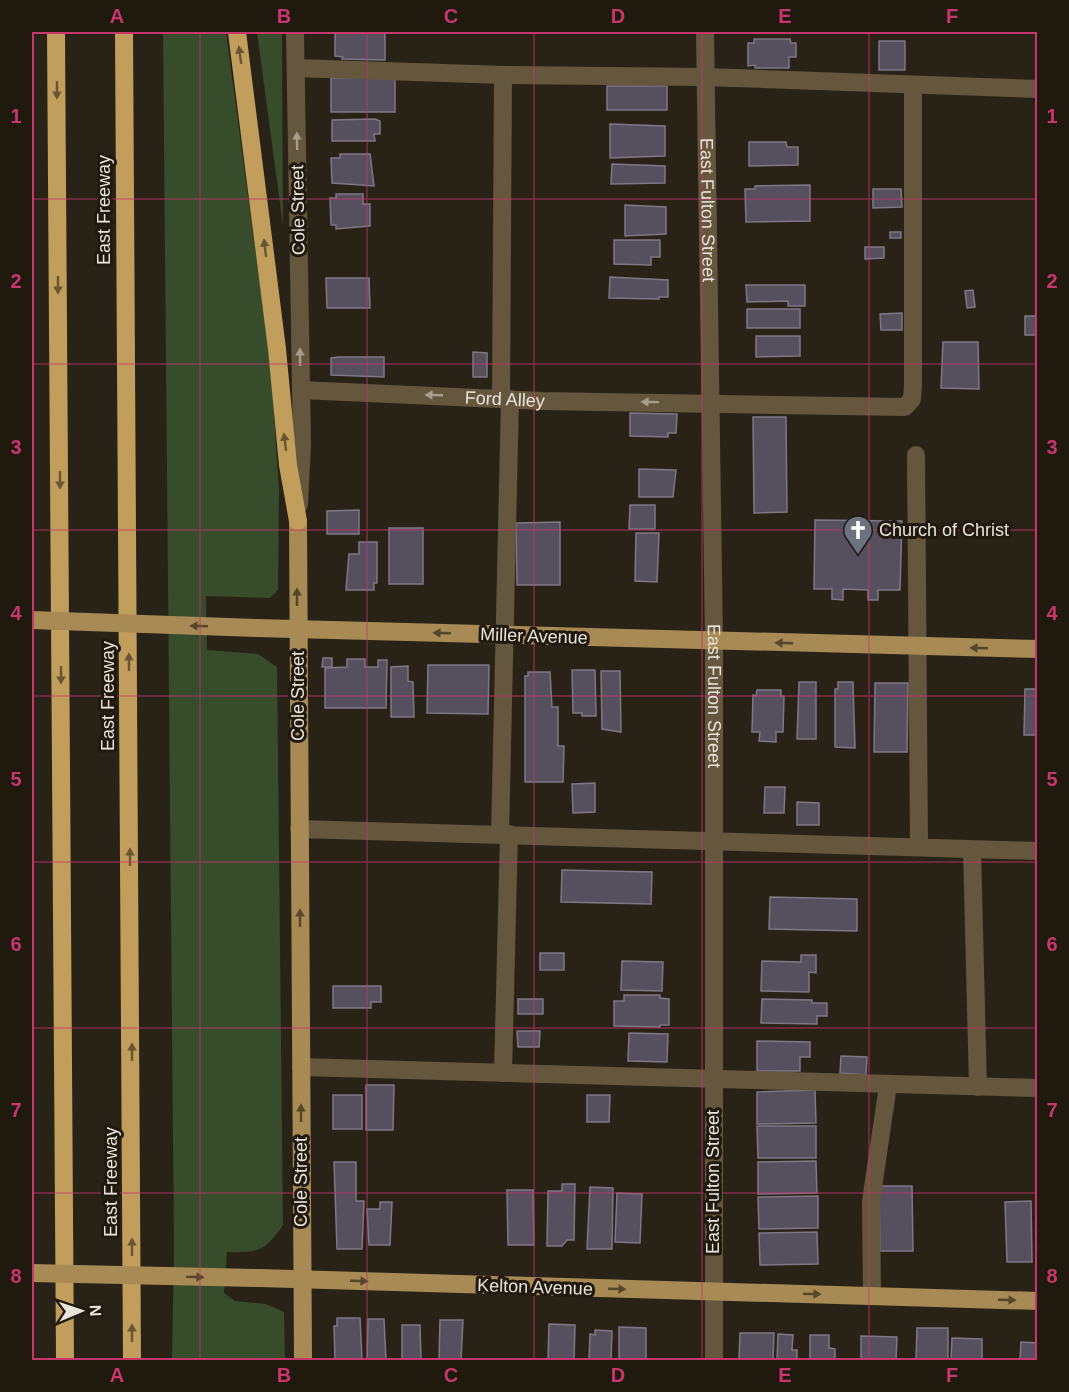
<svg xmlns="http://www.w3.org/2000/svg" width="1069" height="1392" font-family="Arial,sans-serif">
	<style>
		.green { fill: #364c2a }
		.building { fill: #56505e; stroke: #7e7786; stroke-width: 1.5 }
		.lines { fill: none; stroke-linecap: round; stroke-linejoin: round }
		.minor { stroke: #65573e; stroke-width: 18 }
		.major { stroke: #a78a54; stroke-width: 18 }
		.highway { stroke: #c19e5c; stroke-width: 18 }
		.major-bridge { stroke: #a78a54; stroke-width: 18 }
		.oneway { fill: #685531 }
		.oneway2 { fill: #a69d8c }
		.oneway3 { fill: #56462a }
		.grid { fill: none; stroke: #c8366e; stroke-width: 1.5; stroke-opacity: 0.55 }
		.labels { text-anchor: middle; dominant-baseline: central; stroke-width: 6; stroke-linejoin: round; paint-order: stroke }
		.street-label { font-size: 18px; fill: #e8e3db; stroke: #20190e }
		.poi-label { font-size: 18px; fill: #e8e3db; stroke: #20190e; text-anchor: start }
		.neatline { fill: none; stroke: #c8366e; stroke-width: 2 }
		.grid-label { font-size: 20px; text-anchor: middle; font-weight: bold; fill: #c8366e }
	</style>
	<rect width="100%" height="100%" fill="#292217"/>
	<g class="green">
		<path d="M163,32H226L271,367L279,491L278,590L270,598L206,596L207,650L258,654L277,667L283,1225C265,1251 259,1253 227,1252L224,1293L235,1301L266,1304L284,1312L285,1360H172L174,1250Z"/>
		<path d="M257,32H282L283,226Z"/>
	</g>
	<g class="building">
		<path d="M335,32H385V60L342,59L343,57L335,56Z"/>
		<path d="M754,39H790L791,43H796V57H789V68H755V65L748,66V43H754Z"/>
		<rect x="879" y="41" width="26" height="29"/>
		<rect x="331" y="78" width="64" height="34"/>
		<rect x="607" y="86" width="60" height="24"/>
		<path d="M375,119L380,121V134H374L375,141H332V120Z"/>
		<path d="M610,124L665,126V156L610,158Z"/>
		<path d="M749,142H786L787,147H798V165L749,166Z"/>
		<path d="M340,154H370L374,186L332,183L331,158H340Z"/>
		<path d="M612,164L665,166V183L611,184Z"/>
		<path d="M810,185V221L746,222L745,189H755V186Z"/>
		<path d="M873,189H901L902,207L873,208Z"/>
		<path d="M336,194H363V204H370V226L336,229V225H331L330,198H336Z"/>
		<path d="M625,205L666,207V234L625,236Z"/>
		<rect x="890" y="232" width="11" height="6"/>
		<path d="M614,240H660V257H651V265L614,264Z"/>
		<path d="M865,247H884V258L865,259Z"/>
		<path d="M610,277L668,280V297H659V299L609,298Z"/>
		<path d="M326,278H369L370,308H327Z"/>
		<path d="M746,285H805V306H788V301L747,302Z"/>
		<path d="M973,290L975,307L967,308L965,291Z"/>
		<rect x="747" y="309" width="53" height="19"/>
		<path d="M902,313V330H881L880,314Z"/>
		<rect x="1025" y="316" width="13" height="19"/>
		<path d="M756,336H800V356L756,357Z"/>
		<path d="M943,342H978L979,389L941,388Z"/>
		<path d="M473,352L487,353V377H473Z"/>
		<path d="M339,357H384V377L331,375V358Z"/>
		<path d="M630,413L677,414L676,433H668V437L630,436Z"/>
		<path d="M753,417H786L787,512L754,513Z"/>
		<path d="M639,469L676,470L673,497H639Z"/>
		<path d="M630,505H655V529H629Z"/>
		<path d="M359,510V534H327V511Z"/>
		<path d="M815,520L902,521L900,590H878V600H868V590L843,589V600L832,599V589H814Z"/>
		<path d="M560,522V585H517L516,523Z"/>
		<rect x="389" y="528" width="34" height="56"/>
		<path d="M636,533H659L657,582L635,581Z"/>
		<path d="M359,542H377V583H374V590H346L349,554H359Z"/>
		<path d="M323,658H332V667H322Z"/>
		<path d="M347,659H365V667H378V660H387L386,708H325V668L347,667Z"/>
		<path d="M428,665H489L488,714L427,713Z"/>
		<path d="M408,666V681L413,682L414,717H391V667Z"/>
		<path d="M572,670H595L596,716H582V713H573Z"/>
		<path d="M601,671H620L621,732L602,729Z"/>
		<path d="M528,672H550L552,707H558V746H564L563,782H525V676H528Z"/>
		<path d="M799,682H816V739H797Z"/>
		<path d="M838,682H853L855,748L835,747V689H838Z"/>
		<path d="M875,683H908L907,752H874Z"/>
		<path d="M1025,689H1038V735H1024Z"/>
		<path d="M757,690H781V696H784L783,732H776V742L759,741L760,732H752L753,695L756,696Z"/>
		<path d="M595,783V812L573,813L572,784Z"/>
		<path d="M765,787H785L784,813H764Z"/>
		<path d="M797,802L819,803V825H797Z"/>
		<path d="M562,870L652,872L651,904L561,902Z"/>
		<path d="M770,897L857,899V931L769,929Z"/>
		<rect x="540" y="953" width="24" height="17"/>
		<path d="M801,955H816V973L809,972V992L761,991L762,961L801,962Z"/>
		<path d="M622,961L663,962L662,991L621,990Z"/>
		<path d="M333,986H381V1002H371V1008H333Z"/>
		<path d="M624,995H660V998L669,999V1025H660V1027L614,1026V1001H624Z"/>
		<rect x="518" y="999" width="25" height="15"/>
		<path d="M762,999L812,1000V1003H827V1016H817V1024L761,1023Z"/>
		<path d="M517,1031H540L539,1047H518Z"/>
		<path d="M629,1033L668,1034L667,1062L628,1061Z"/>
		<path d="M757,1041L810,1042V1057H800V1071H757Z"/>
		<path d="M841,1056L867,1057L866,1075L840,1073Z"/>
		<path d="M366,1085H394L393,1130H366Z"/>
		<path d="M815,1090L816,1123L757,1124V1092Z"/>
		<rect x="333" y="1095" width="29" height="34"/>
		<path d="M587,1095H610L609,1122H587Z"/>
		<path d="M757,1126H816V1158H758Z"/>
		<path d="M816,1161L817,1193L758,1194V1162Z"/>
		<path d="M334,1162H356V1201H364L362,1249H337Z"/>
		<path d="M562,1184H575L574,1240H567L562,1246H547L548,1191H562Z"/>
		<path d="M879,1186H912L913,1251H880Z"/>
		<path d="M590,1187L613,1188L612,1249H587Z"/>
		<path d="M507,1190H533L534,1245H508Z"/>
		<path d="M617,1193L642,1194L640,1243L615,1242Z"/>
		<path d="M818,1196V1228L759,1229L758,1197Z"/>
		<path d="M1031,1201L1032,1262H1007L1005,1202Z"/>
		<path d="M380,1202H392L390,1245H369L367,1209H380Z"/>
		<path d="M817,1232L818,1264L760,1265L759,1233Z"/>
		<path d="M337,1318H360L362,1360H335L334,1326H337Z"/>
		<path d="M368,1319H384L386,1360H367Z"/>
		<path d="M440,1320H463L461,1360H439Z"/>
		<path d="M549,1324L575,1325L574,1360H548Z"/>
		<path d="M402,1325H420L421,1360H402Z"/>
		<path d="M619,1327L646,1328V1360H619Z"/>
		<path d="M917,1328H948V1360H916Z"/>
		<path d="M595,1330L612,1331L611,1360H589L590,1334L595,1335Z"/>
		<path d="M740,1333H774L773,1360H739Z"/>
		<path d="M778,1334L793,1335L792,1350H797V1360H777Z"/>
		<path d="M810,1335H829V1348L835,1349V1360H810Z"/>
		<path d="M861,1336L897,1337L896,1360H861Z"/>
		<path d="M952,1338L982,1339V1360H951Z"/>
		<path d="M1021,1342L1038,1343V1360H1020Z"/>
	</g>
	<g class="lines">
		<g class="minor">
			<path d="M295,32L302,444L299,504"/>
			<path id="s1" d="M705,32L714,641V1360"/>
			<path d="M296,68L503,75L706,77L1038,89"/>
			<path id="s2" d="M301,390L542,401L905,407L912,399L913,385V86"/>
			<path d="M501,398L503,75"/>
			<path d="M916,455L919,846"/>
			<path d="M299,829L1038,851"/>
			<path d="M500,834L510,399"/>
			<path d="M972,850L978,1087"/>
			<path d="M301,1067L1038,1088"/>
			<path d="M503,1073L509,834"/>
			<path d="M872,1296L871,1201L888,1085"/>
		</g>
		<g class="major">
			<path d="M298,521L303,1360"/>
			<path d="M257,628L1038,649"/>
			<path d="M259,1278L1038,1301"/>
		</g>
		<g class="highway">
			<path d="M56,32L65,1360"/>
			<path d="M124,32L132,1360"/>
			<path d="M237,32L277,349L288,465L298,521"/>
		</g>
		<g class="major-bridge">
			<path d="M32,620L257,628"/>
			<path d="M32,1273L259,1278"/>
		</g>
	</g>
	<defs><path id="oneway-solid" d="M-6-.8H1V-3.2L6.5 0L1 3.2V.8H-6Z" transform="scale(1.5)"/></defs>
	<g class="oneway">
		<use href="#oneway-solid" transform="translate(240 55) rotate(-98)"/>
		<use href="#oneway-solid" transform="translate(57 90) rotate(90)"/>
		<use href="#oneway-solid" transform="translate(265 248) rotate(-97)"/>
		<use href="#oneway-solid" transform="translate(58 285) rotate(90)"/>
		<use href="#oneway-solid" transform="translate(285 442) rotate(-97)"/>
		<use href="#oneway-solid" transform="translate(60 480) rotate(90)"/>
		<use href="#oneway-solid" transform="translate(129 662) rotate(-90)"/>
		<use href="#oneway-solid" transform="translate(61 675) rotate(90)"/>
		<use href="#oneway-solid" transform="translate(130 857) rotate(-90)"/>
		<use href="#oneway-solid" transform="translate(132 1052) rotate(-90)"/>
		<use href="#oneway-solid" transform="translate(132 1247) rotate(-90)"/>
		<use href="#oneway-solid" transform="translate(132 1333) rotate(-90)"/>
	</g>
	<g class="oneway2">
		<use href="#oneway-solid" transform="translate(297 141) rotate(-91)"/>
		<use href="#oneway-solid" transform="translate(300 357) rotate(-91)"/>
		<use href="#oneway-solid" transform="translate(434 395) rotate(-178)"/>
		<use href="#oneway-solid" transform="translate(650 402) rotate(-179)"/>
	</g>
	<g class="oneway3">
		<use href="#oneway-solid" transform="translate(297 597) rotate(-90)"/>
		<use href="#oneway-solid" transform="translate(199 626) rotate(-178)"/>
		<use href="#oneway-solid" transform="translate(442 633) rotate(-178)"/>
		<use href="#oneway-solid" transform="translate(784 643) rotate(-178)"/>
		<use href="#oneway-solid" transform="translate(979 648) rotate(-178)"/>
		<use href="#oneway-solid" transform="translate(300 918) rotate(-90)"/>
		<use href="#oneway-solid" transform="translate(301 1113) rotate(-90)"/>
		<use href="#oneway-solid" transform="translate(195 1277) rotate(1)"/>
		<use href="#oneway-solid" transform="translate(359 1281) rotate(2)"/>
		<use href="#oneway-solid" transform="translate(617 1289) rotate(2)"/>
		<use href="#oneway-solid" transform="translate(812 1294) rotate(1)"/>
		<use href="#oneway-solid" transform="translate(1007 1300) rotate(2)"/>
	</g>
	<path class="grid" d="M200,32V1360M367,32V1360M534,32V1360M702,32V1360M869,32V1360M32,199H1038M32,364H1038M32,530H1038M32,696H1038M32,862H1038M32,1028H1038M32,1193H1038"/>
	<defs>
		<g id="church-pin" transform="scale(1.5)"><path d="M0 17L-7.5 6A9.5 9.5 0 1 1 7.5 6Z" fill="#6b7280" stroke="#20190e"/><path d="M-1.2-6h2.4v3.5h3.3v2.4h-3.3V6h-2.4V-.1h-3.3v-2.4h3.3Z" fill="#fff"/></g>
	</defs>
	<g fill-rule="evenodd">
		<use href="#church-pin" x="858" y="530"/>
	</g>
	<g class="labels">
		<g class="street-label">
			<text transform="translate(104 210) rotate(-90)">East Freeway</text>
			<text transform="translate(298 210) rotate(-91)">Cole Street</text>
			<text stroke="none"><textPath href="#s1" startOffset="178">East Fulton Street</textPath></text>
			<text stroke="none"><textPath href="#s2" startOffset="204">Ford Alley</textPath></text>
			<text transform="translate(534 636) rotate(2)">Miller Avenue</text>
			<text transform="translate(108 696) rotate(-90)">East Freeway</text>
			<text transform="translate(298 696) rotate(-90)">Cole Street</text>
			<text stroke="none"><textPath href="#s1" startOffset="664">East Fulton Street</textPath></text>
			<text transform="translate(111 1182) rotate(-90)">East Freeway</text>
			<text transform="translate(301 1182) rotate(-90)">Cole Street</text>
			<text transform="translate(713 1182) rotate(-90)">East Fulton Street</text>
			<text transform="translate(535 1287) rotate(2)">Kelton Avenue</text>
		</g>
		<g class="poi-label">
			<text x="879" y="530">Church of Christ</text>
		</g>
	</g>
	<rect width="1069" height="1392" fill="none" stroke="#20190e" stroke-width="66"/>
	<g transform="translate(81 1311) rotate(88)" stroke="#20190e" stroke-width="4.5" paint-order="stroke">
	<path d="M0-4.5L10 22L0 15L-10 22Z" fill="#e8e3db"/>
	<text y="-9" font-size="16" font-weight="bold" text-anchor="middle" fill="#e8e3db">N</text>
	</g>
	<rect x="33" y="33" width="1003" height="1326" class="neatline"/>
	<g class="grid-label">
		<text x="117" y="23">A</text>
		<text x="284" y="23">B</text>
		<text x="451" y="23">C</text>
		<text x="618" y="23">D</text>
		<text x="785" y="23">E</text>
		<text x="952" y="23">F</text>
		<text x="16" y="123">1</text>
		<text x="1052" y="123">1</text>
		<text x="16" y="288">2</text>
		<text x="1052" y="288">2</text>
		<text x="16" y="454">3</text>
		<text x="1052" y="454">3</text>
		<text x="16" y="620">4</text>
		<text x="1052" y="620">4</text>
		<text x="16" y="786">5</text>
		<text x="1052" y="786">5</text>
		<text x="16" y="951">6</text>
		<text x="1052" y="951">6</text>
		<text x="16" y="1117">7</text>
		<text x="1052" y="1117">7</text>
		<text x="16" y="1283">8</text>
		<text x="1052" y="1283">8</text>
		<text x="117" y="1382">A</text>
		<text x="284" y="1382">B</text>
		<text x="451" y="1382">C</text>
		<text x="618" y="1382">D</text>
		<text x="785" y="1382">E</text>
		<text x="952" y="1382">F</text>
	</g>
</svg>
